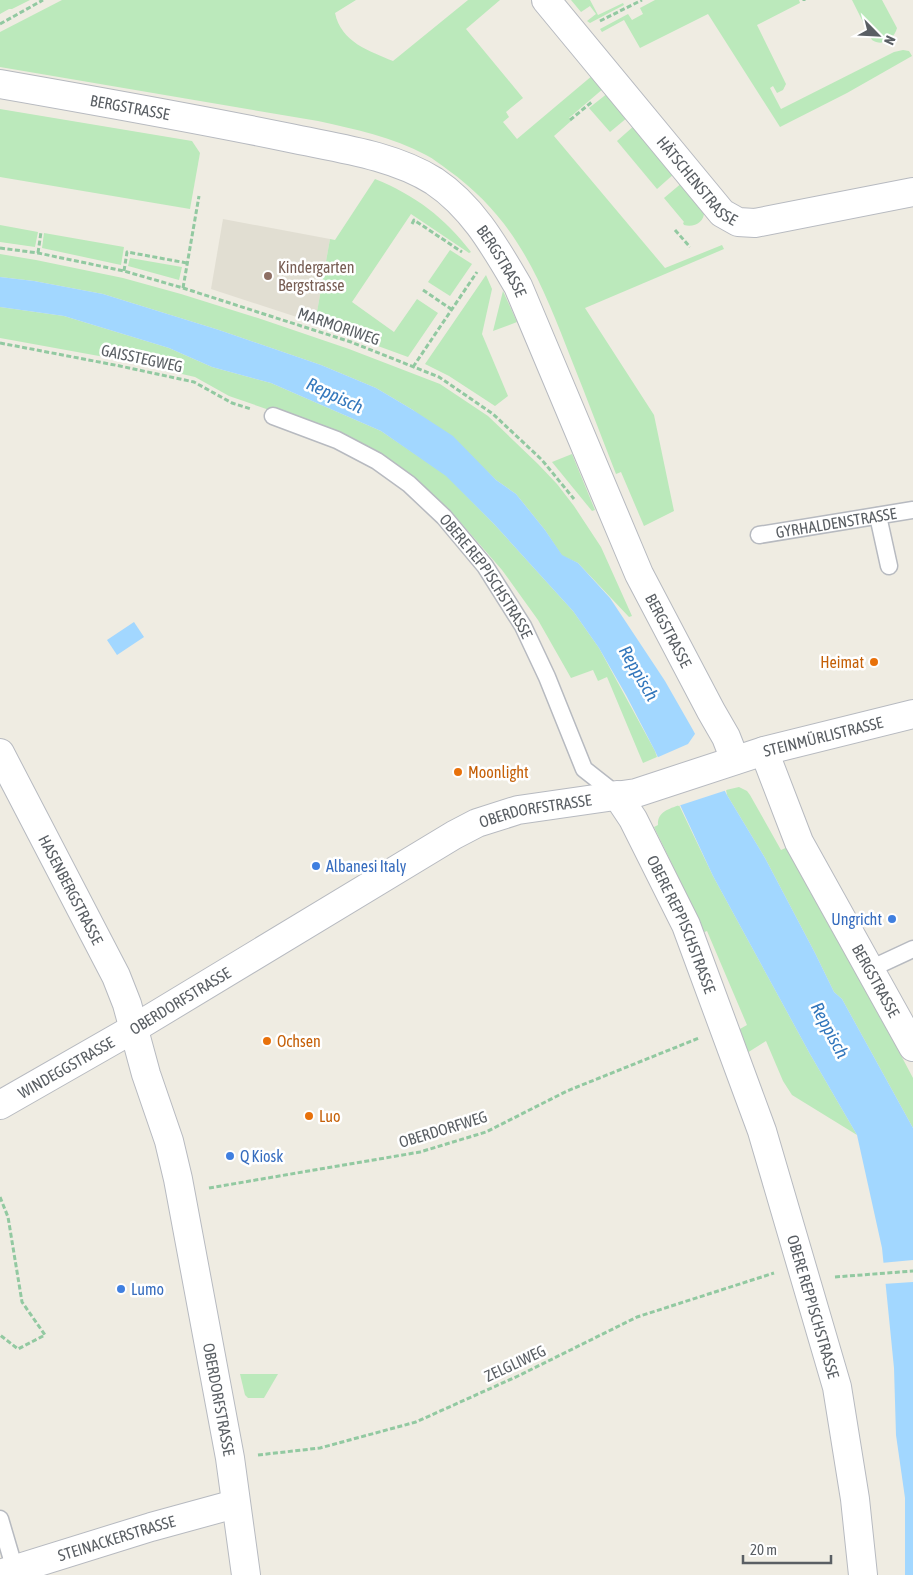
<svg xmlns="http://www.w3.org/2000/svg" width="913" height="1575" font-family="'Asap Condensed',sans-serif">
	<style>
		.education { fill: #e1ded2 }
		.green { fill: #bbe9bb }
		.water { fill: #a2d7ff }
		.pier { fill: #efece2 }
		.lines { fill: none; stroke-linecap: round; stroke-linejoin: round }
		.service-casing { stroke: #b7bac0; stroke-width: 19 }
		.minor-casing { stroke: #b7bac0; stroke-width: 30 }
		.tertiary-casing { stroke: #b7bac0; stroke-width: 30 }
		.path { stroke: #92c9a1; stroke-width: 3; stroke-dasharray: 5 2.5; stroke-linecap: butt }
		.service { stroke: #fff; stroke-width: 16 }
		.minor { stroke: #fff; stroke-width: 28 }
		.tertiary { stroke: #fff; stroke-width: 28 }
		.education-dot { fill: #8d6e63; stroke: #fff; stroke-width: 2 }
		.food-dot { fill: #e8710a; stroke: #fff; stroke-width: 2 }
		.shop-dot { fill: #3f7fe0; stroke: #fff; stroke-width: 2 }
		.labels { text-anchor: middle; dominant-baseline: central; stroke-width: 5; stroke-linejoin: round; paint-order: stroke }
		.street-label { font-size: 16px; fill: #5a5f64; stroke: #fff }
		.education-label { font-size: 16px; fill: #785e54; stroke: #fff; text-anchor: start }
		.food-label { font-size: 16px; fill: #c56008; stroke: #fff; text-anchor: start }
		.shop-label { font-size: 16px; fill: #366cbe; stroke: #fff; text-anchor: start }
		.water-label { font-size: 18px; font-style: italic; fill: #3377bc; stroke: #fff }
	</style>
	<rect width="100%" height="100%" fill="#efece2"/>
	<path class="education" d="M223,219L330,239L315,323L211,289Z"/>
	<g class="green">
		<path d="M0,0H30L12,9H9L0,14Z"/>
		<path d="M62,0H356L335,13C341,42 369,51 393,61L468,0H500L466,29L523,98L506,112L509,117L503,122L517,139L593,75L604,88L569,118L571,121L554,136L665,268L722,245L724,249L585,308L654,415L674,511L644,526L621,472L616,474C601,436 587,398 572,361C542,284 518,220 448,170C441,165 434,159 426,155C393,137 354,129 318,121L0,67V32Z"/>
		<path d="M571,0H590L598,15L623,3L624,5L590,23L587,21L596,14L590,6L581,12Z"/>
		<path d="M655,0H799L800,3L757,25L786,84L783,90L777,93L773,86L770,88L781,109L894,52L903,50L909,51L912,56L847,93L780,127L708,14L640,48L624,20L602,32L600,29L628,14L632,20L643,14L640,8Z"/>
		<path d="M852,0H882L897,28C894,39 883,47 872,40Z"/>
		<path d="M608,93L628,117L610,132L589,108Z"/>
		<path d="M0,109L192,141L200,153L190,209L0,177Z"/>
		<path d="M635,125L675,173L657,189L617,141Z"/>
		<path d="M375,179C415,195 445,218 471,252L469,253L411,214L352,302L394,332L417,299L438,313L408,357L315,323L330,239L335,240Z"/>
		<path d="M683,182L704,211C705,222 694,228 684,225L683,223L684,222L664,198Z"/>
		<path d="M0,225L38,232L35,247L0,242Z"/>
		<path d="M44,233L124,247L121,265L42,248Z"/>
		<path d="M450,250L472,264L450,296L428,282Z"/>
		<path d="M0,254L36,260L123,278L181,294L258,318L349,349L440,384L488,416L538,464L557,484L574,506L601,547L632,616L629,617L578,563L562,556L545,530L516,494L496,480L477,462L413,410L376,388L321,365L219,330L103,294L34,281L0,277Z"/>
		<path d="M130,258L182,267L179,280L128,266Z"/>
		<path d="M486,275L492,289L482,334L508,396L495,406L449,376L425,364Z"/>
		<path d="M503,291L517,322L493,331Z"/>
		<path d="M0,307L64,316L169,348L212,367L271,383L381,431L446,475L494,524L573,611L599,648L655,751L657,757L643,763L607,677L598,681L593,670L571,678L538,620L502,570L447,507L413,479L339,434L229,396L195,377L121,360L0,338Z"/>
		<path d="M572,454L595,510L592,511L552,462Z"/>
		<path d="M739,787L747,791L750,795L781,850L790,846L913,1078V1128L842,999L834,992L815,953L765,858L727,795L726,790Z"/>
		<path d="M679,805L713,876L810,1054L857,1135L792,1095L783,1081L766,1041L747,1053L738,1030L747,1025L707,931L697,935L700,922L654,827L658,825C657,812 669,809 679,805Z"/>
		<path d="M240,1374H278L264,1398H248L245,1395Z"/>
	</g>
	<g class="water">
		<path d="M0,277L34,281L103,294L219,330L321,365L376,388L413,410L453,436L496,480L516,494L545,530L562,555L578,563L610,598L665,681L693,730L727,795L765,858L815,953L834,992L842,999L913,1128V1575H905V1498L896,1435L894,1368L882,1248L857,1135L810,1054L713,876L655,751L626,695L599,648L573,611L494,524L446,476L381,431L271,383L212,367L169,348L64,316L0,307Z"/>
		<path d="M134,622L144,637L117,655L107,640Z"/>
	</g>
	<g class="pier">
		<path d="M697,731L727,790L678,806L656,758L688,744Z"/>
		<path d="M913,1260V1282L883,1284L881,1263Z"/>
	</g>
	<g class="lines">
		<g class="service-casing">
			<g id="service">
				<path id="s1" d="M273,416L337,440L377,461L409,484L444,517L485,566L523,626L547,677L584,769L617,795"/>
				<path d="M878,516L889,566"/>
				<path id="s2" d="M759,535L913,510"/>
				<path d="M870,969L913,949"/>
				<path d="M0,1519L15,1570"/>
			</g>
		</g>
		<g class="minor-casing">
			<g id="minor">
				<path id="s3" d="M546,0L722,213L738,222L755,223L913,192"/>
				<path id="s4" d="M0,84C97,101 194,118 290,138C337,148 393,155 434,181C473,207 495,247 518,286L639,574L711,711L726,737L735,760"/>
				<path id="s5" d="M764,751L799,842L913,1047"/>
				<path id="s6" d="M617,795L633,819L686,925L762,1131L837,1387L855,1499L863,1575"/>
				<path id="s7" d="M0,1574L151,1527L235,1504"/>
			</g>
		</g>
		<g class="tertiary-casing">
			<g id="tertiary">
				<path id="s8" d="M0,753L116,976L127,1004L146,1074L169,1141L178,1179L230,1458L246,1575"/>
				<path id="s9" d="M0,1105L133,1029L454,835L477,823L518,810L636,793L764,751L913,714"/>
			</g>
		</g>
		<g class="path">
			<path d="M804,0V1"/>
			<path d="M600,21L642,0"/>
			<path d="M0,24L43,0"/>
			<path d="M570,120L593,101"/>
			<path d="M412,224L414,220L462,252"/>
			<path d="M675,230L690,247"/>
			<path d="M0,248L38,253L124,271L183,288L351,342L439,377L493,414L542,460L574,499"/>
			<path d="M38,253L41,232"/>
			<path d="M124,271L127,252L187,263"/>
			<path d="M183,288L199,196"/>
			<path d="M423,290L451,309"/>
			<path d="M0,343L120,366L194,382L232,403L251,409"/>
			<path d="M413,367L477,272"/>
			<path d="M209,1188L420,1152L486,1132L567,1091L699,1038"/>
			<path d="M0,1197L8,1217L22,1302L45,1335L18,1349L0,1335"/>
			<path d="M835,1277L913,1271"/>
			<path d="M258,1455L320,1448L416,1422L518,1376L637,1317L774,1273"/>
		</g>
		<use href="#service" class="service"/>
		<use href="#minor" class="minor"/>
		<use href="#tertiary" class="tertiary"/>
	</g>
	<circle class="education-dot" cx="268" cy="276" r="5"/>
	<g class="food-dot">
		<circle cx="874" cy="662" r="5"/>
		<circle cx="458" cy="772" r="5"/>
		<circle cx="267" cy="1041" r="5"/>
		<circle cx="309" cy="1116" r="5"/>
	</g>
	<g class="shop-dot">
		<circle cx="316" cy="866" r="5"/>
		<circle cx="892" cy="919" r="5"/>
		<circle cx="230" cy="1156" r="5"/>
		<circle cx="121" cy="1289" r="5"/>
	</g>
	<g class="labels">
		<g class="street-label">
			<text stroke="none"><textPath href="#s4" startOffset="132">BERGSTRASSE</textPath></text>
			<text stroke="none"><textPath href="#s3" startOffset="236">HÄTSCHENSTRASSE</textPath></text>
			<text stroke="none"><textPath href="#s4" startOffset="552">BERGSTRASSE</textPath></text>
			<text transform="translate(339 326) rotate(19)">MARMORIWEG</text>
			<text transform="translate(142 358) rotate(12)">GAISSTEGWEG</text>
			<text stroke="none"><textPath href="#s2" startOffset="78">GYRHALDENSTRASSE</textPath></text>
			<text stroke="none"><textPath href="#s1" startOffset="274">OBERE REPPISCHSTRASSE</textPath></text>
			<text stroke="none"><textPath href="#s4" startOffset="958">BERGSTRASSE</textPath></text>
			<text stroke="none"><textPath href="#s9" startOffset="912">STEINMÜRLISTRASSE</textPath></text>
			<text stroke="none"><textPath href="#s9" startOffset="614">OBERDORFSTRASSE</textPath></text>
			<text stroke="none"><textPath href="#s8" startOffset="154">HASENBERGSTRASSE</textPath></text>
			<text stroke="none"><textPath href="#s6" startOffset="145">OBERE REPPISCHSTRASSE</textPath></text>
			<text stroke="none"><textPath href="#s5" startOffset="256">BERGSTRASSE</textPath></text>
			<text stroke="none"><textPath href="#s9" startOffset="208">OBERDORFSTRASSE</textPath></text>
			<text stroke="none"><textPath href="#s9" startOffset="76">WINDEGGSTRASSE</textPath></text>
			<text transform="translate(443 1129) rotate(-17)">OBERDORFWEG</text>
			<text stroke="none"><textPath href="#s6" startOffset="550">OBERE REPPISCHSTRASSE</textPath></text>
			<text transform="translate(515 1363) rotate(-25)">ZELGLIWEG</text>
			<text stroke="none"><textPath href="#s8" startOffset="688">OBERDORFSTRASSE</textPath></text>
			<text stroke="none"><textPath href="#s7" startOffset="122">STEINACKERSTRASSE</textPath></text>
		</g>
		<g class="education-label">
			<text x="278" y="267">Kindergarten<tspan x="278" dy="18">Bergstrasse</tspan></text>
		</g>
		<g class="food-label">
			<text x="864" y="662" text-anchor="end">Heimat</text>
			<text x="468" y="772">Moonlight</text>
			<text x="277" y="1041">Ochsen</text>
			<text x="319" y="1116">Luo</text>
		</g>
		<g class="shop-label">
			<text x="326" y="866">Albanesi Italy</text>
			<text x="882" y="919" text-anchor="end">Ungricht</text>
			<text x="240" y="1156">Q Kiosk</text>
			<text x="131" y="1289">Lumo</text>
		</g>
		<g class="water-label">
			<text transform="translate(335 395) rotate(25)">Reppisch</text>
			<text transform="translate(639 673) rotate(60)">Reppisch</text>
			<text transform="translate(830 1030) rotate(62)">Reppisch</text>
		</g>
	</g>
	<g transform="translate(878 35) rotate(114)" stroke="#ffffff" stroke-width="4" paint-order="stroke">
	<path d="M0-4L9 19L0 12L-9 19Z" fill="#5a5f64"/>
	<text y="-8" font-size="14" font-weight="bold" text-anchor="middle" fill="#5a5f64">N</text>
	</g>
	<path d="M743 1555v8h88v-8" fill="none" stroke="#5a5f64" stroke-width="2.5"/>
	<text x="750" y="1555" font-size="15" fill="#5a5f64" stroke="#ffffff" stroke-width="4" paint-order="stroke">20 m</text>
</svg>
